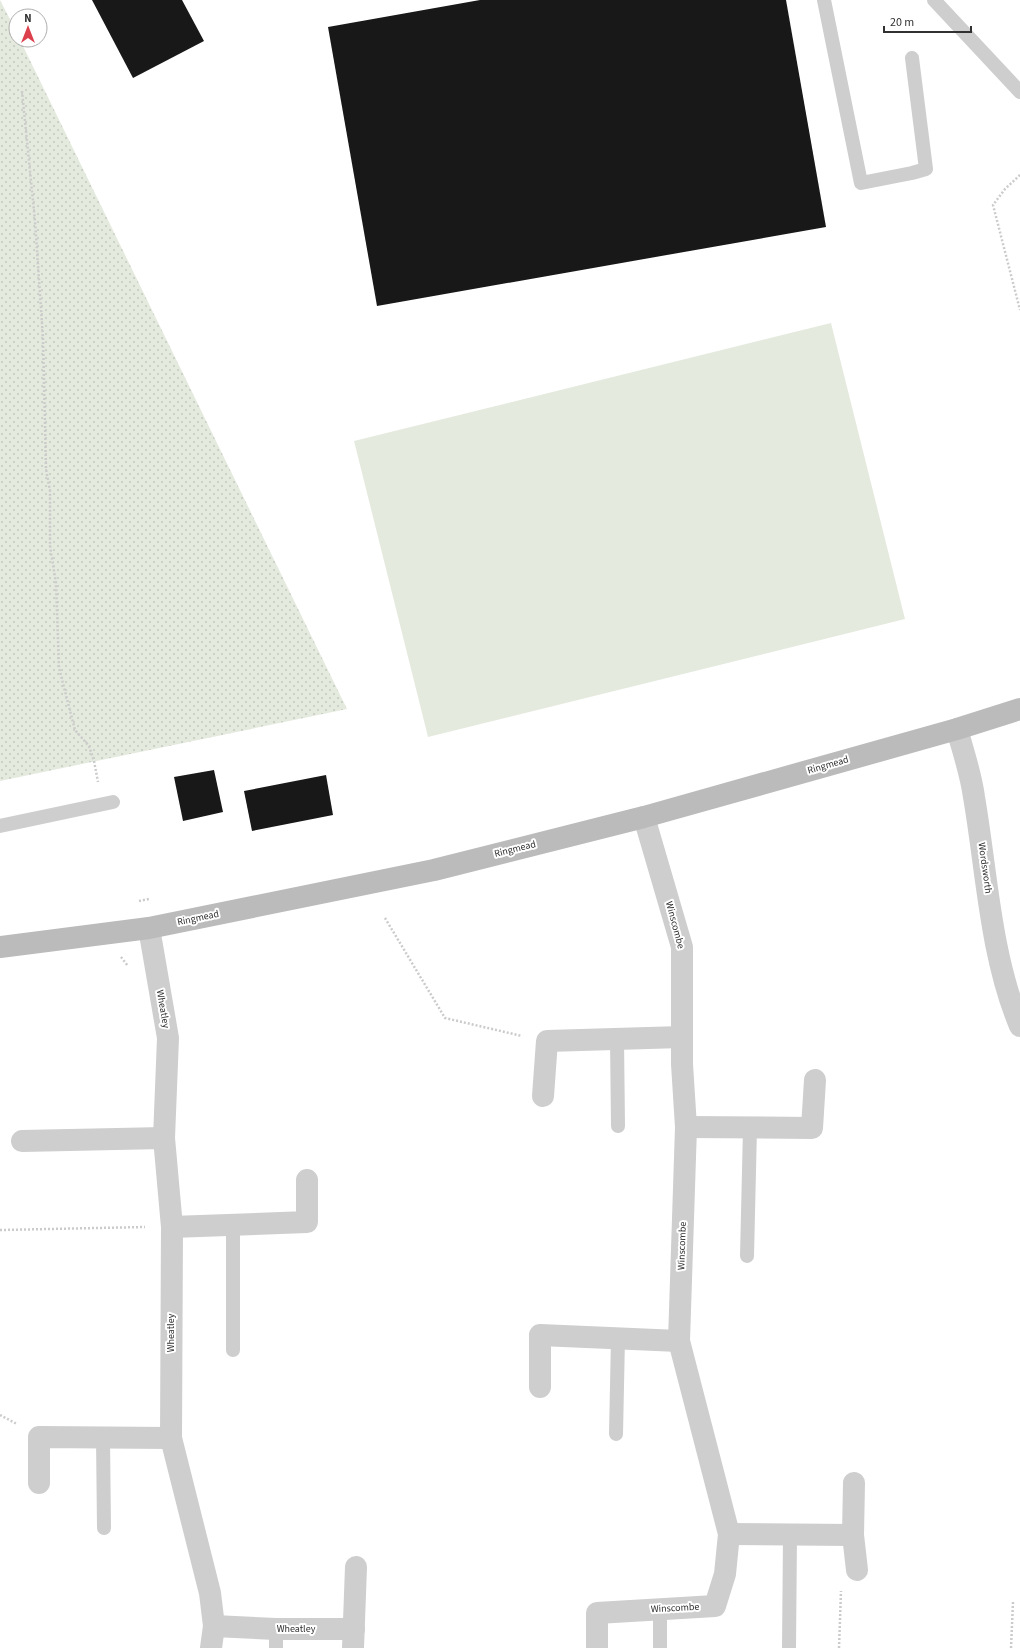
<svg xmlns="http://www.w3.org/2000/svg" width="1020" height="1648" font-family="'Source Sans 3',sans-serif">
	<style>
		.park { fill: #e4eade }
		.garden { fill: url(#garden-dots) }
		.building { fill: #181818 }
		.lines { fill: none; stroke-linecap: round; stroke-linejoin: round }
		.path { stroke: #cbcbcb; stroke-width: 2.5; stroke-dasharray: 2 2; stroke-linecap: butt }
		.lane { stroke: #cecece; stroke-width: 14 }
		.street { stroke: #cecece; stroke-width: 22 }
		.secondary { stroke: #bbb; stroke-width: 22 }
		.labels { text-anchor: middle; dominant-baseline: central; stroke-width: 4; stroke-linejoin: round; paint-order: stroke }
		.street-label { font-size: 10px; fill: #313131; stroke: #fff }
	</style>
	<defs>
		<pattern id="garden-dots" width="8" height="8" patternUnits="userSpaceOnUse"><rect width="8" height="8" fill="#e4eade"/><path d="M2 2h.1M6 6h.1" fill="none" stroke="#c4c9bf" stroke-width="1.8" stroke-linecap="round"/></pattern>
	</defs>
	<rect width="100%" height="100%" fill="#fff"/>
	<path class="park" d="M831,323L905,619L428,737L354,441Z"/>
	<path class="garden" d="M0,0L16,31V40H20L347,709L0,781Z"/>
	<g class="building">
		<path d="M92,0H182L204,41L133,78Z"/>
		<path d="M480,0H786L826,227L377,306L328,27Z"/>
		<path d="M214,770L223,812L183,821L174,777Z"/>
		<path d="M326,775L333,815L252,831L244,791Z"/>
	</g>
	<g class="lines">
		<g class="path">
			<path d="M22,91L35,221L43,338L46,469L50,491V546L56,583L59,668L75,730L89,746L94,761L98,782"/>
			<path d="M1020,175L1005,189L993,205L1020,310"/>
			<path d="M139,901L149,899"/>
			<path d="M385,918L445,1018L522,1036"/>
			<path d="M121,957L128,966"/>
			<path d="M0,1230L145,1227"/>
			<path d="M0,1415L17,1424"/>
			<path d="M839,1648L841,1591"/>
			<path d="M1011,1648L1013,1602"/>
		</g>
		<g class="lane">
			<path d="M824,0L861,183L912,173L926,169L912,58"/>
			<path d="M934,0L1020,92"/>
			<path d="M0,826L113,802"/>
			<path d="M617,1039L618,1126"/>
			<path d="M747,1256L750,1128"/>
			<path d="M233,1350V1225"/>
			<path d="M616,1434L618,1338"/>
			<path d="M103,1438L104,1528"/>
			<path d="M660,1609V1648"/>
			<path d="M276,1629V1648"/>
			<path d="M789,1648L790,1535"/>
		</g>
		<g class="street">
			<path d="M957,729C963,751 971,774 974,797C987,873 990,954 1020,1026"/>
			<path d="M149,928L168,1038L164,1138L172,1227L171,1438L210,1593L214,1626L211,1648"/>
			<path d="M543,1096L547,1041L682,1037"/>
			<path d="M686,1127L812,1128L815,1080"/>
			<path d="M22,1141L164,1138"/>
			<path d="M172,1227L307,1222V1180"/>
			<path d="M540,1387V1335L679,1341"/>
			<path d="M39,1483V1437L171,1438"/>
			<path d="M854,1483L853,1535L857,1570"/>
			<path d="M729,1534L853,1535"/>
			<path d="M214,1626L276,1629H354"/>
			<path d="M353,1648L356,1567"/>
			<path d="M597,1648V1613L715,1606L725,1574L729,1534L679,1341L686,1127L682,1064V947L644,817"/>
		</g>
		<path class="secondary" d="M0,947L149,928L434,870L644,817L957,729L1020,709"/>
	</g>
	<g class="labels">
		<g class="street-label">
			<text transform="translate(828 765) rotate(-16)">Ringmead</text>
			<text transform="translate(515 849) rotate(-14)">Ringmead</text>
			<text transform="translate(985 868) rotate(82)">Wordsworth</text>
			<text transform="translate(198 918) rotate(-12)">Ringmead</text>
			<text transform="translate(675 925) rotate(75)">Winscombe</text>
			<text transform="translate(163 1009) rotate(80)">Wheatley</text>
			<text transform="translate(682 1246) rotate(-88)">Winscombe</text>
			<text transform="translate(171 1333) rotate(-90)">Wheatley</text>
			<text transform="translate(675 1608) rotate(-3)">Winscombe</text>
			<text x="296" y="1629">Wheatley</text>
		</g>
	</g>
	<g transform="translate(28 28)"><circle r="19" fill="#ffffff" stroke="#adadad"/>
	<path d="M0-3L7 15L0 10L-7 15Z" fill="#dc404d"/>
	<text y="-6" font-size="11" font-weight="bold" text-anchor="middle" fill="#313131">N</text>
	</g>
	<path d="M884 26v6h87v-6" fill="none" stroke="#313131" stroke-width="2"/>
	<text x="890" y="26" font-size="12" fill="#313131" stroke="#ffffff" stroke-width="3" paint-order="stroke">20 m</text>
</svg>
